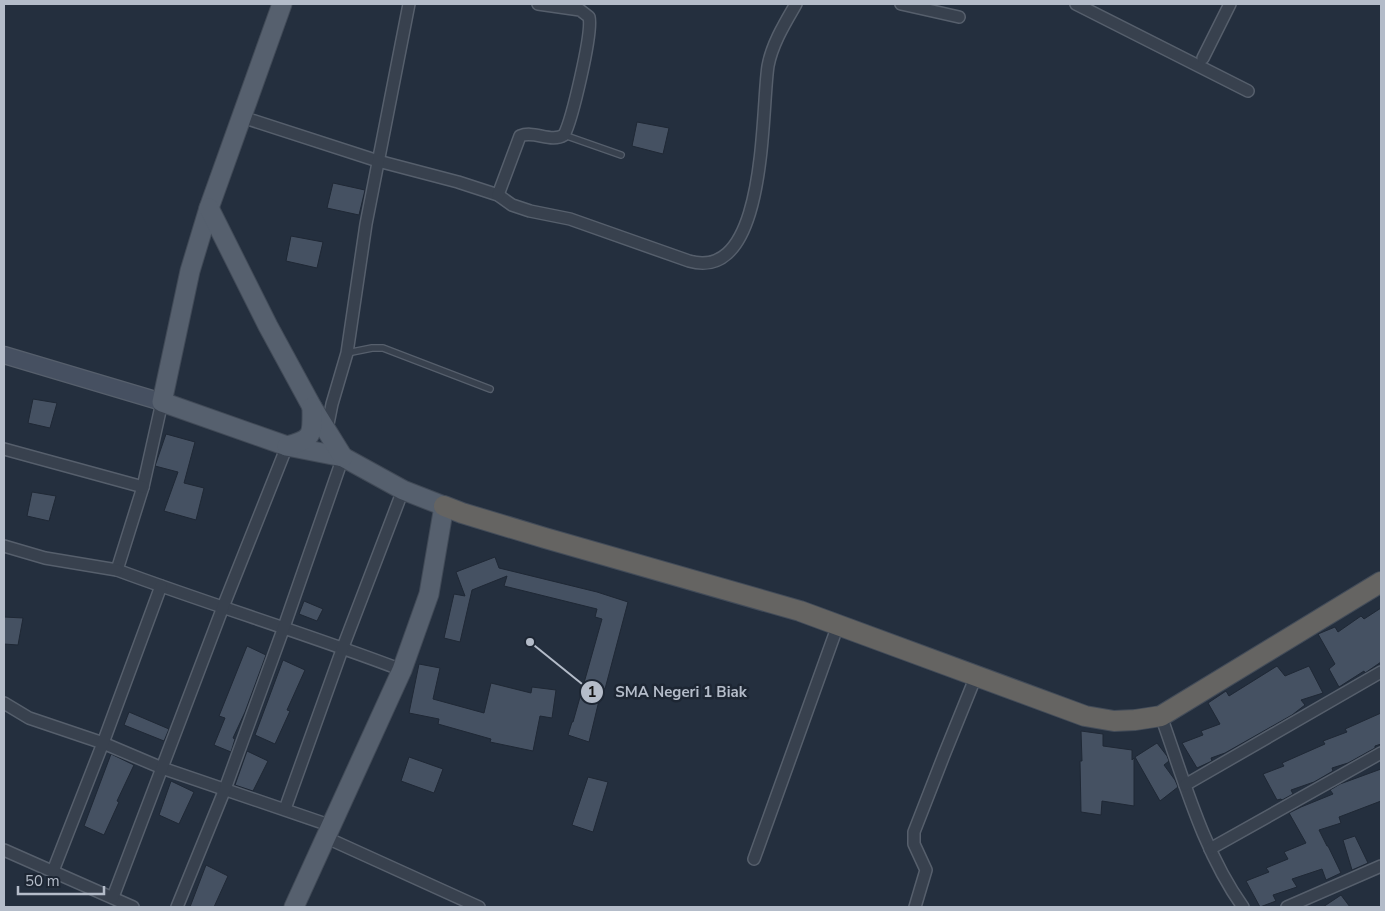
<svg xmlns="http://www.w3.org/2000/svg" width="1385" height="911" font-family="'Nunito Sans',sans-serif">
	<style>
		.building { fill: #455162; stroke: #1f2835 }
		.lines { fill: none; stroke-linecap: round; stroke-linejoin: round }
		.service-casing { stroke: #565f6c; stroke-width: 8 }
		.minor-casing { stroke: #565f6c; stroke-width: 14 }
		.secondary-casing { stroke: #565f6c; stroke-width: 19 }
		.primary-casing { stroke: #414a57; stroke-width: 21 }
		.trunk-casing { stroke: #434c59; stroke-width: 22 }
		.service { stroke: #38414e; stroke-width: 5.5 }
		.minor { stroke: #38414e; stroke-width: 11 }
		.secondary { stroke: #465061; stroke-width: 16 }
		.primary { stroke: #56606e; stroke-width: 19 }
		.trunk { stroke: #656462; stroke-width: 20 }
		.leader { fill: none; stroke: #b4bcc9; stroke-width: 2 }
		.callout-dot { fill: #b4bcc9; stroke: #1d2633; stroke-width: 2 }
		.mark-label { font-size: 15px; text-anchor: middle; font-weight: bold; fill: #111 }
		.callout-label { font-size: 15px; text-anchor: middle; font-weight: bold; fill: #b4bcc9; stroke: #1d2633; stroke-width: 5; stroke-linejoin: round; paint-order: stroke }
	</style>
	<rect width="100%" height="100%" fill="#242f3e"/>
	<g class="building">
		<path d="M637,122L669,128L663,154L632,146Z"/>
		<path d="M333,183L365,190L359,215L327,208Z"/>
		<path d="M291,236L323,242L317,268L286,261Z"/>
		<path d="M33,399L57,403L50,428L28,423Z"/>
		<path d="M166,434L195,442L184,483L204,488L196,520L164,511L178,472L155,466Z"/>
		<path d="M32,492L56,496L49,521L27,516Z"/>
		<path d="M495,557L499,568L597,592L628,602L605,689L602,688L589,742L568,735L572,722H573L602,619L595,617L597,609L504,586L507,576L472,590L460,642L444,638L454,594L465,596L456,572Z"/>
		<path d="M304,601L323,609L317,621L299,614Z"/>
		<path d="M1381,608V662L1365,673L1364,671L1339,687L1329,669L1335,664L1318,634L1335,627L1338,632L1361,616L1364,619Z"/>
		<path d="M4,617L23,618L18,645L4,644Z"/>
		<path d="M247,646L266,655L245,712L233,738L235,739L231,752L214,745L225,718L219,716Z"/>
		<path d="M283,660L305,670L287,710L290,711L275,744L255,735Z"/>
		<path d="M419,664L440,668L433,699L484,713L491,683L531,693L532,687L556,690L552,718L540,716L533,751L490,742L491,739L438,724L439,719L409,713Z"/>
		<path d="M1277,666L1285,676L1309,666L1323,693L1301,700L1305,705L1292,715L1225,753L1211,758L1212,761L1197,768L1182,743L1203,735L1201,731L1220,724L1208,703L1226,691L1229,696Z"/>
		<path d="M129,712L169,729L164,741L124,725Z"/>
		<path d="M1381,713V744L1375,746V748L1348,763L1332,768L1333,771L1314,782L1291,790L1293,794L1282,800L1281,799L1277,800L1263,774L1284,766L1282,763L1325,744L1323,741L1347,732L1345,729Z"/>
		<path d="M1081,731L1103,734V746L1132,750V760L1134,758V806L1102,801L1101,815L1081,812L1080,761H1082Z"/>
		<path d="M1157,743L1167,756L1169,761L1164,765L1175,780L1178,787L1160,801L1135,757Z"/>
		<path d="M247,751L268,761L253,791L235,785Z"/>
		<path d="M111,754L134,765L117,801L119,802L104,835L84,826Z"/>
		<path d="M409,757L443,769L434,793L401,781Z"/>
		<path d="M1381,769V801L1339,817L1341,823L1319,830L1327,846H1328L1341,873L1326,880L1322,869L1292,879L1297,887L1273,895L1276,901L1260,907L1246,881L1269,872L1266,868L1288,859L1284,852L1306,843L1289,813L1301,807L1333,794L1330,790L1340,784Z"/>
		<path d="M588,777L608,782L593,832L572,825Z"/>
		<path d="M171,781L194,792L179,824L159,815Z"/>
		<path d="M1355,836L1368,863L1352,870L1343,840Z"/>
		<path d="M206,865L228,876L214,907H190Z"/>
		<path d="M1341,895L1350,907H1323Z"/>
	</g>
	<g class="lines">
		<g class="service-casing">
			<g id="service">
				<path d="M564,135L621,155"/>
				<path d="M347,353L372,348H383L490,389"/>
			</g>
		</g>
		<g class="minor-casing">
			<g id="minor">
				<path d="M901,4L959,17"/>
				<path d="M1076,4L1248,91"/>
				<path d="M1203,58L1230,4"/>
				<path d="M242,117L378,161L458,182L498,195L512,205L530,211L570,219L689,261C768,284 761,110 768,66C772,44 785,23 796,4"/>
				<path d="M498,195L520,136C534,130 551,143 564,135C572,120 593,32 589,17L580,10L538,4"/>
				<path d="M162,402L143,487L117,570C211,605 308,634 402,670"/>
				<path d="M327,429L332,404L347,353L366,224L409,4"/>
				<path d="M4,449L143,487"/>
				<path d="M4,546L45,558L117,570"/>
				<path d="M4,703L29,718L103,743L162,768L332,826"/>
				<path d="M1161,716C1184,780 1203,851 1243,907"/>
				<path d="M1185,785L1381,672"/>
				<path d="M285,809L343,647L403,490"/>
				<path d="M327,838L479,907"/>
				<path d="M1210,849L1381,753"/>
				<path d="M4,850L133,907"/>
				<path d="M754,859L838,625"/>
				<path d="M53,871L103,743L161,586"/>
				<path d="M113,897L223,607L287,446"/>
				<path d="M177,907L225,789L284,627L343,457"/>
				<path d="M915,907L926,870L914,844V832L944,755L976,676"/>
				<path d="M1287,907L1381,866"/>
			</g>
		</g>
		<g class="secondary-casing">
			<path id="secondary" d="M4,355L162,402"/>
		</g>
		<g class="primary-casing">
			<g id="primary">
				<path d="M282,4L209,208L190,271L162,402L287,446L343,457L403,490L444,506L429,594L402,670L294,907"/>
				<path d="M209,208L268,326L312,407L343,457"/>
				<path d="M287,446C315,439 312,433 312,407"/>
			</g>
		</g>
		<g class="trunk-casing">
			<path id="trunk" d="M444,506L462,513L545,538L800,611L1085,716L1114,721L1135,720L1161,716L1381,582"/>
		</g>
		<use href="#service" class="service"/>
		<use href="#minor" class="minor"/>
		<use href="#secondary" class="secondary"/>
		<use href="#primary" class="primary"/>
		<use href="#trunk" class="trunk"/>
	</g>
	<path class="leader" d="M530 642L592 692"/>
	<g class="callout-dot">
		<circle cx="530" cy="642" r="5"/>
		<circle cx="592" cy="692" r="12"/>
	</g>
	<g class="mark-label">
		<text x="592" y="697">1</text>
	</g>
	<g class="callout-label">
		<text x="681" y="697">SMA Negeri 1 Biak</text>
	</g>
	<rect width="1385" height="911" fill="none" stroke="#b4bcc9" stroke-width="10"/>
	<path d="M18 886v8h86v-8" fill="none" stroke="#b4bcc9" stroke-width="2.5"/>
	<text x="25" y="886" font-size="15" fill="#b4bcc9" stroke="#1d2633" stroke-width="4" paint-order="stroke">50 m</text>
</svg>
